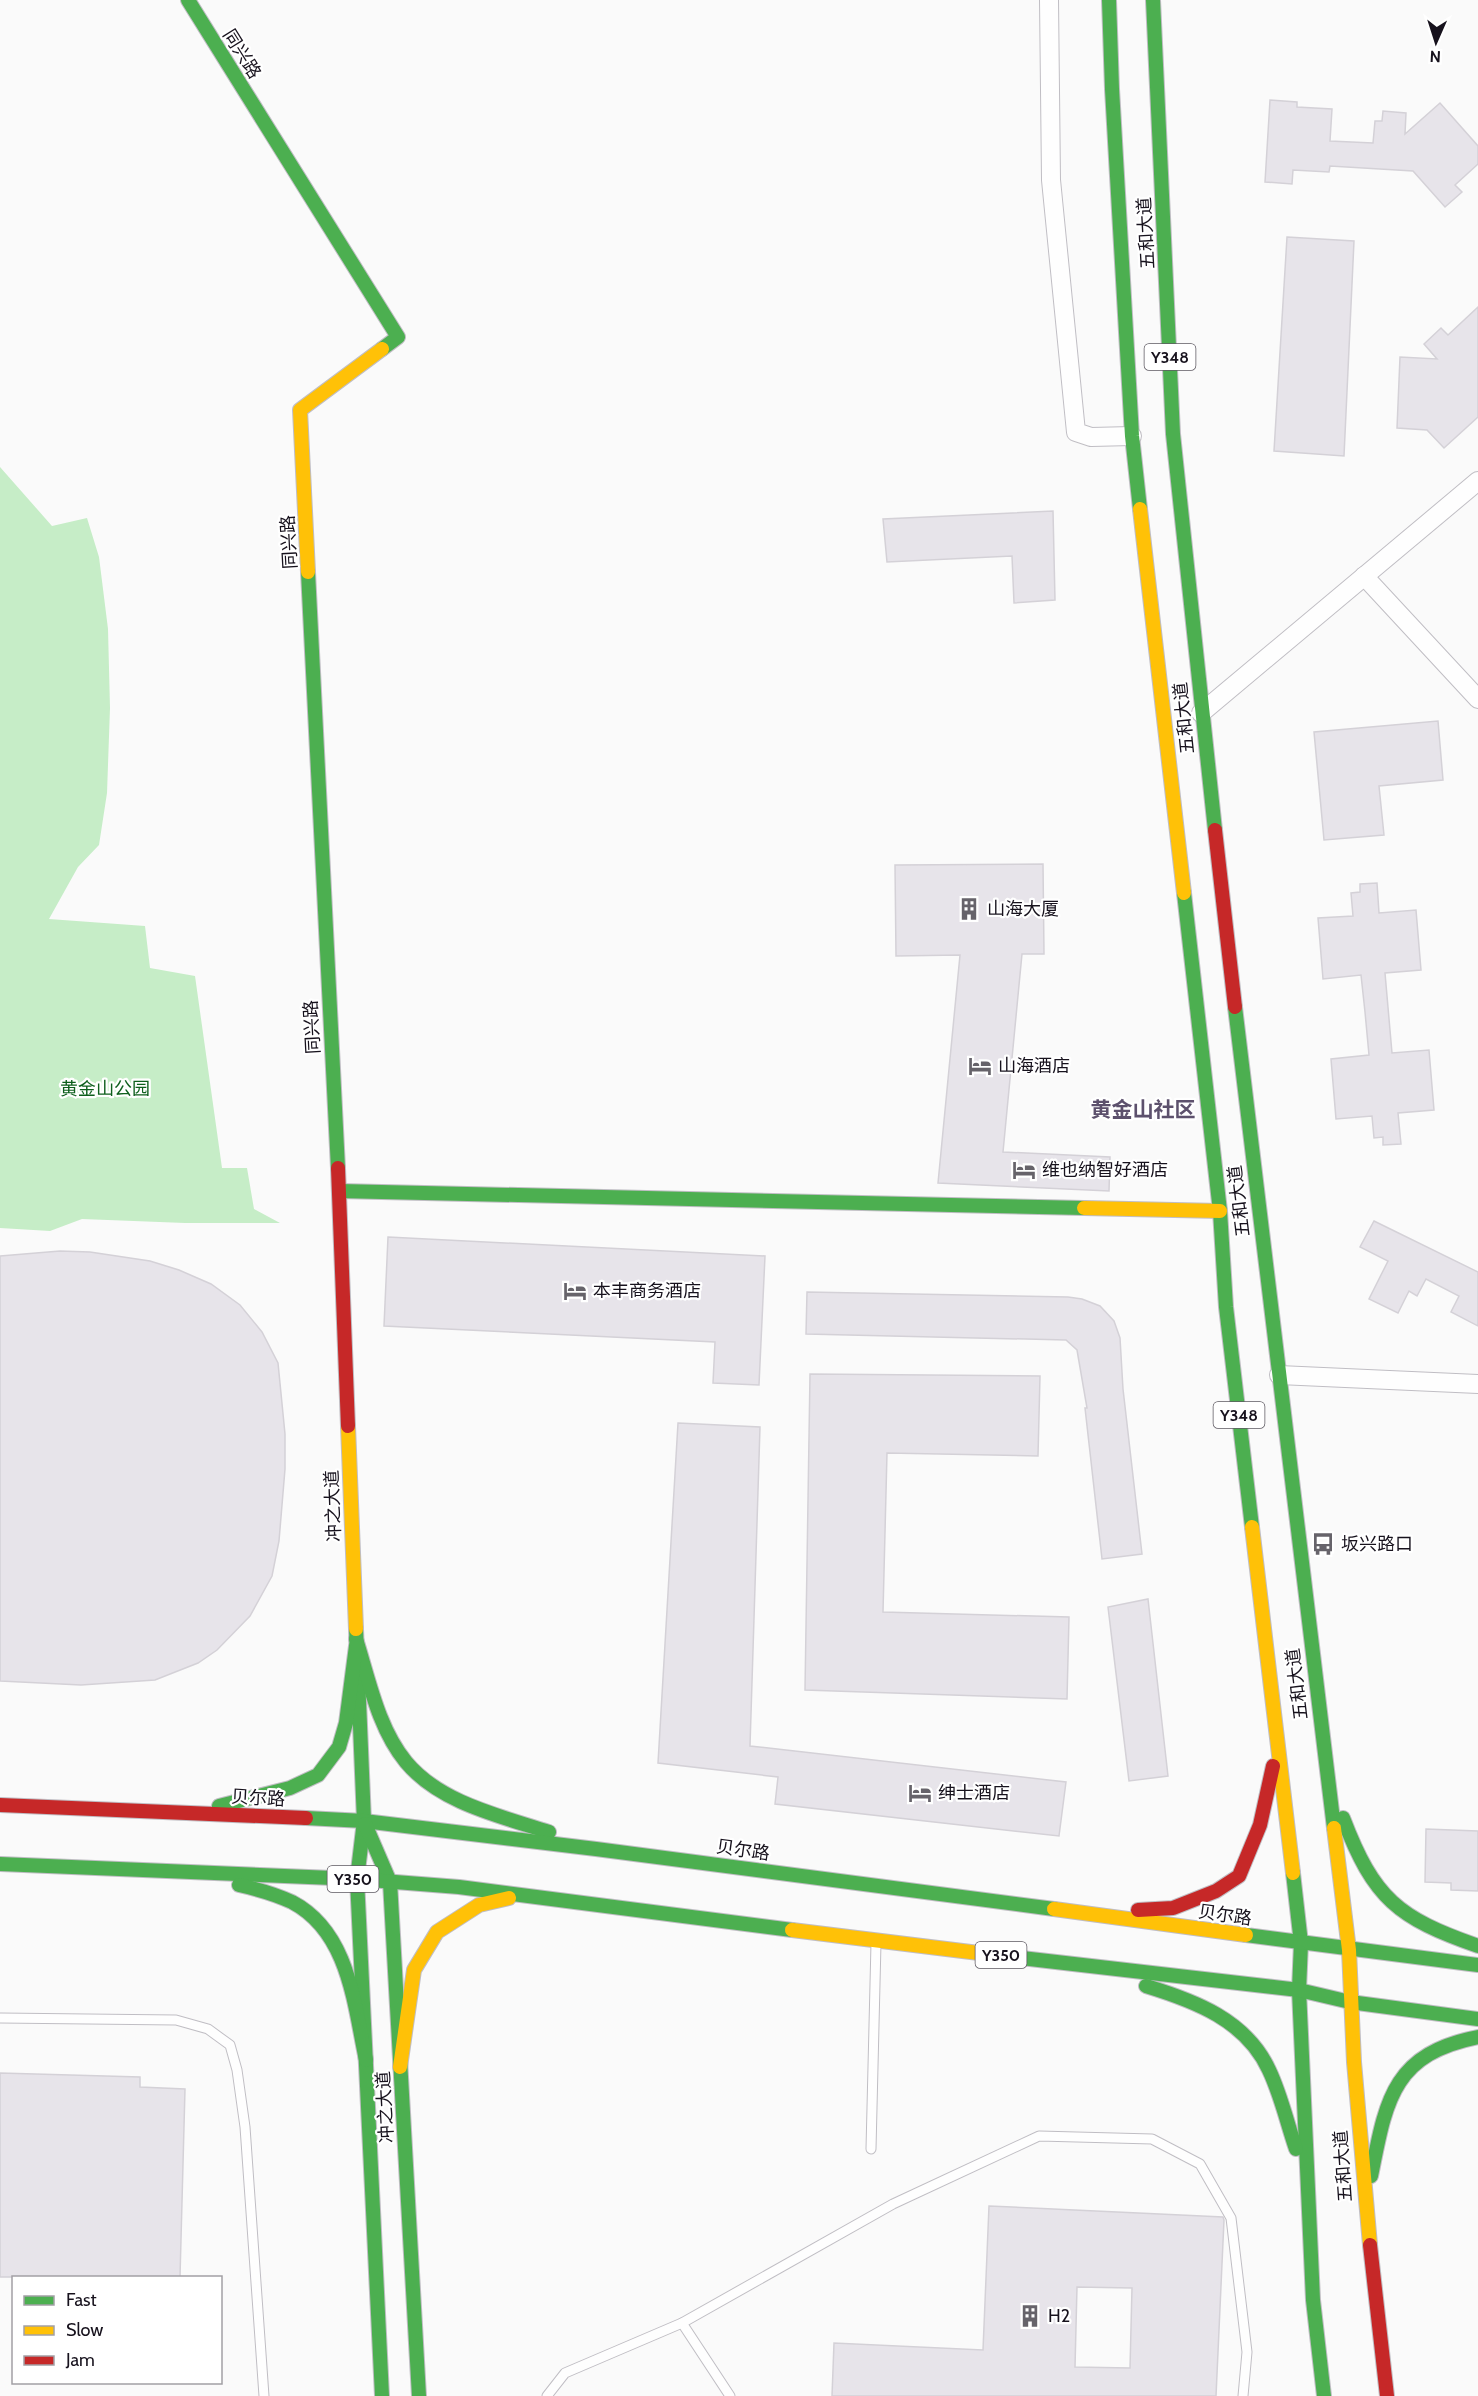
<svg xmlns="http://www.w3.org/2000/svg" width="1478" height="2396" font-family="Cabin,'Noto Sans SC',sans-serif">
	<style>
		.green { fill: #c6edc7 }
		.building { fill: #e7e4ea; stroke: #d4d1d7; stroke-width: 1.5; fill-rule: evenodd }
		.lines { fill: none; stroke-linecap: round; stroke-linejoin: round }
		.lane-casing { stroke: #c0bec4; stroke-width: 11 }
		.street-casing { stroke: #c0bec4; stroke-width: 20 }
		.fast-casing { stroke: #c0bec4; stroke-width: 16 }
		.slow-casing { stroke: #c0bec4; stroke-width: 16 }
		.jam-casing { stroke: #c0bec4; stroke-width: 16 }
		.lane { stroke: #fefefe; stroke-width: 9 }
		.street { stroke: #fefefe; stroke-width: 18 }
		.fast { stroke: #4caf50; stroke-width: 14 }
		.slow { stroke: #ffc107; stroke-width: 14 }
		.jam { stroke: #c62828; stroke-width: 14 }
		.labels { text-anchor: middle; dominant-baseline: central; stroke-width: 4.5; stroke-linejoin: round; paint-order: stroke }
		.shield { fill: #fff; stroke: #5d5961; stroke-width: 1.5 }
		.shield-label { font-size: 16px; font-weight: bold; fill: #17121d }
		.street-label { font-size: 18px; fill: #17121d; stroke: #fff }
		.poi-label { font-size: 18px; fill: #17121d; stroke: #fff; text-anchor: start }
		.park-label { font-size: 18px; fill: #0e5f1d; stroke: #fff }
		.quarter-label { font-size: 21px; font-weight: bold; fill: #5d516d; stroke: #fff }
	</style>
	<rect width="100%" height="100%" fill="#fafafa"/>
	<path class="green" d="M0,467L52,526L87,518L99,557L108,629L110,708L107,793L99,845L78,867L49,919L145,926L150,968L195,976L222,1168H247L254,1209L280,1223H185L82,1219L50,1231L0,1228Z"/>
	<g class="building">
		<path d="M1270,100L1297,102V107L1332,109L1330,141L1373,143L1375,121H1382L1383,111L1406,113L1405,134L1440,103L1478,146V164L1455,185L1462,192L1445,207L1413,171L1330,166L1329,172L1293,170L1292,184L1265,182Z"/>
		<path d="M1287,237L1354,241L1344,456L1274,451Z"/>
		<path d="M1478,307V417L1444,448L1427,430L1397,428L1400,357L1437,359L1424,344L1441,328L1448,335Z"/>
		<path d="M1053,511L1055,600L1014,603L1012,556L887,562L883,519Z"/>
		<path d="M1438,721L1443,780L1379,786L1384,835L1324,840L1314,732Z"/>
		<path d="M1043,864L1044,954H1022L1003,1152L1110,1157L1109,1191L938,1183L960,955L896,956L895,865Z"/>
		<path d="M1377,883L1379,913L1416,910L1421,970L1385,973L1392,1053L1429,1050L1434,1110L1398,1113L1401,1144L1383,1145V1137L1374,1138L1372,1116L1336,1119L1331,1059L1369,1055L1365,1012L1361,975L1323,979L1318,918L1353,916L1351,893L1360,892V884Z"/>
		<path d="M1374,1221L1478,1272V1326L1451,1312L1459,1296L1426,1279L1417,1296L1409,1291L1398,1313L1369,1299L1388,1261L1360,1247Z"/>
		<path d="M388,1237L765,1256L759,1385L713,1383L715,1342L384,1326Z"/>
		<path d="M60,1251L90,1252L150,1261L179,1270L211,1284L240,1305L262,1332L278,1363L285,1434V1469L279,1541L272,1576L250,1616L217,1650L198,1663L155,1680L81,1685L0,1681V1256Z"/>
		<path d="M807,1292L1068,1297L1082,1299L1100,1306L1114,1321L1120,1338L1123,1389L1142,1554L1102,1559L1085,1408H1087L1077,1350L1066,1340L806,1334Z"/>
		<path d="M810,1374L1040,1376L1038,1456L887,1453L883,1612L1069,1617L1067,1699L805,1690Z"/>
		<path d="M678,1423L760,1427L750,1746L1066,1782L1059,1836L775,1804L778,1777L658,1763Z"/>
		<path d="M1148,1599L1168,1776L1129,1781L1108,1607Z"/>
		<path d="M1426,1829L1478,1831V1891L1451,1890V1883L1425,1882Z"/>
		<path d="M0,2073L140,2077V2087L185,2089L180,2277H0Z"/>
		<path d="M989,2206L1223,2217L1224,2220L1216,2396H832L834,2343L983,2350ZM1077,2287L1132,2288L1130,2368L1075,2367Z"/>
	</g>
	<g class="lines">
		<g class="lane-casing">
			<g id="lane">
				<path d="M0,2018L176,2020L208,2029L230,2045L237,2070L245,2127L264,2396"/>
				<path d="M871,2149L876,1943"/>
				<path d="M682,2323L730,2396"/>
				<path d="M547,2396L565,2373L682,2323L893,2204L1039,2136L1152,2139L1200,2164L1231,2218L1247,2352L1243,2396"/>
			</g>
		</g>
		<g class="street-casing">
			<g id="street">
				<path d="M1049,0L1051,180L1076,432L1091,437L1132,436"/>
				<path d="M1364,576L1478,699"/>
				<path d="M1201,713L1478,481"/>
				<path d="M1279,1375L1478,1384"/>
			</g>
		</g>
		<g class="fast-casing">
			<g id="fast">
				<path d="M188,0L398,337L382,349"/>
				<path d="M1109,0L1112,89L1132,436L1140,509"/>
				<path d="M1153,0L1173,434L1215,830"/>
				<path d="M308,572L338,1168"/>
				<path d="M1184,893L1220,1211L1226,1307L1252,1527"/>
				<path d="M1235,1007L1334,1828"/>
				<path d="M339,1191L1084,1208"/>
				<path d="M356,1629L364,1821L357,1879L382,2396"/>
				<path d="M356,1639C369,1680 378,1728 406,1762C440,1803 500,1816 549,1832"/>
				<path d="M219,1806L290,1788L318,1775L339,1747L346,1723L356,1646"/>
				<path d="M306,1818L364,1821L596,1849L1054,1909"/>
				<path d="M1343,1818C1374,1899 1398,1918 1478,1946"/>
				<path d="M365,1824L390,1882L419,2396"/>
				<path d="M0,1864L357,1879L459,1887L792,1930"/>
				<path d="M1293,1873L1301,1943L1299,1990L1313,2300L1324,2396"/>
				<path d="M239,1885C257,1889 275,1894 292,1902C349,1932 354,2004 366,2060"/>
				<path d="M1246,1935L1478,1965"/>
				<path d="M987,1954L1299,1990L1350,2002L1478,2019"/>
				<path d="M1146,1986C1195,2001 1246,2020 1269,2070C1281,2095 1287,2123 1296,2149"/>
				<path d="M1371,2176C1386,2101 1392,2054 1478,2037"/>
			</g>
		</g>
		<g class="slow-casing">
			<g id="slow">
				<path d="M1140,509L1184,893"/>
				<path d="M308,572L300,410L382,349"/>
				<path d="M1084,1208L1220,1211"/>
				<path d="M348,1426L356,1629"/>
				<path d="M1252,1527L1293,1873"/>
				<path d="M1334,1828L1349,1950L1354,2062L1370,2245"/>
				<path d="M1054,1909L1246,1935"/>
				<path d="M792,1930L987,1954"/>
				<path d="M400,2067L414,1970L437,1932L479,1905L509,1898"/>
			</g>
		</g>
		<g class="jam-casing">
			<g id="jam">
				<path d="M1215,830L1235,1007"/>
				<path d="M338,1168L348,1426"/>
				<path d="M0,1805L306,1818"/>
				<path d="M1138,1910L1173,1908L1216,1891L1239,1876L1260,1825L1273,1766"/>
				<path d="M1370,2245L1387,2396"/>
			</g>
		</g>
		<use href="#lane" class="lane"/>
		<use href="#street" class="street"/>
		<use href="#fast" class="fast"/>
		<use href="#slow" class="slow"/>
		<use href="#jam" class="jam"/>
	</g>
	<defs>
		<g id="building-bare" transform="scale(1.8)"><path d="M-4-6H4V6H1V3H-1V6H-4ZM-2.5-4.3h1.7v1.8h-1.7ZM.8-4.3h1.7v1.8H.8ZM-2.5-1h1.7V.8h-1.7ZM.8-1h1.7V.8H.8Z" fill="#66636a" stroke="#fff" stroke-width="2.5" paint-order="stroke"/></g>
		<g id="hotel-bare" transform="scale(1.8)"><path d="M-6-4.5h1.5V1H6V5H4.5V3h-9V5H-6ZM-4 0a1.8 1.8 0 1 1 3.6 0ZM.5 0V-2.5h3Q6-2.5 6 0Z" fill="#66636a" stroke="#fff" stroke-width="2.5" paint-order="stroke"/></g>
		<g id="bus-bare" transform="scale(1.8)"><path d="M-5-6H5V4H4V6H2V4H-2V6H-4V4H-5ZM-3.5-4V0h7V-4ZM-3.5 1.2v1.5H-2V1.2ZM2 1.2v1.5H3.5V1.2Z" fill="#66636a" stroke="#fff" stroke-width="2.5" paint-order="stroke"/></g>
	</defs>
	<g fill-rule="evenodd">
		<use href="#building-bare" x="969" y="909"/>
		<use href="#hotel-bare" x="980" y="1066"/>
		<use href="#hotel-bare" x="1024" y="1170"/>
		<use href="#hotel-bare" x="575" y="1291"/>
		<use href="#bus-bare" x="1323" y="1544"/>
		<use href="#hotel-bare" x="920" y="1793"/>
		<use href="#building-bare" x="1030" y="2316"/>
	</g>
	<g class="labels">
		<g class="shield">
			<rect x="1144.5" y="344" width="51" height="26" rx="4.5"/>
			<rect x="1213.5" y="1402" width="51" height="26" rx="4.5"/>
			<rect x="327.5" y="1866" width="51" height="26" rx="4.5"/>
			<rect x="975.5" y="1942" width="51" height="26" rx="4.5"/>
		</g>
		<g class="shield-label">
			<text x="1170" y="357">Y348</text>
			<text x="1239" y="1415">Y348</text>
			<text x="353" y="1879">Y350</text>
			<text x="1001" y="1955">Y350</text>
		</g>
		<g class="street-label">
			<text transform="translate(242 54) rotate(58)">同兴路</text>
			<text transform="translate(1146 233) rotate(-93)">五和大道</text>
			<text transform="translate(289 542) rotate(-93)">同兴路</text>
			<text transform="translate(1184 718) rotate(-96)">五和大道</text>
			<text transform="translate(312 1027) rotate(-93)">同兴路</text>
			<text transform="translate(1239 1201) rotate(-97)">五和大道</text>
			<text transform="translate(333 1506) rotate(-92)">冲之大道</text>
			<text transform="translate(1297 1684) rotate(-97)">五和大道</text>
			<text transform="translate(258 1798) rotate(3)">贝尔路</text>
			<text transform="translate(743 1850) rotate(8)">贝尔路</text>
			<text transform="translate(1225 1915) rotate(8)">贝尔路</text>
			<text transform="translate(385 2107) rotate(-93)">冲之大道</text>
			<text transform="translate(1343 2166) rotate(-94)">五和大道</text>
		</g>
		<g class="poi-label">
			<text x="987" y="909">山海大厦</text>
			<text x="998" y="1066">山海酒店</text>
			<text x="1042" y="1170">维也纳智好酒店</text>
			<text x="593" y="1291">本丰商务酒店</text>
			<text x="1341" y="1544">坂兴路口</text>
			<text x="938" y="1793">绅士酒店</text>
			<text x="1048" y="2316">H2</text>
		</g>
		<g class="park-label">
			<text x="105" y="1089">黄金山公园</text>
		</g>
		<g class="quarter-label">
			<text x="1143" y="1109">黄金山社区</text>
		</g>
	</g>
	<rect x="12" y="2276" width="210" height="108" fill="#ffffff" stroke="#a2a0a5" stroke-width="1.5"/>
	<rect x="24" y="2296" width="30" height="9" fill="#4caf50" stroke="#a2a0a5" stroke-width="1.5"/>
	<text x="66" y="2306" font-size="18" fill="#17121d">Fast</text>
	<rect x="24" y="2326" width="30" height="9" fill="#ffc107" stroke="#a2a0a5" stroke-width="1.5"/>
	<text x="66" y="2336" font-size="18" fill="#17121d">Slow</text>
	<rect x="24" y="2356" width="30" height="9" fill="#c62828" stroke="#a2a0a5" stroke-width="1.5"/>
	<text x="66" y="2366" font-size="18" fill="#17121d">Jam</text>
	<g transform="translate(1436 42) rotate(183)" stroke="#ffffff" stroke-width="4.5" paint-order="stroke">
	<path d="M0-4.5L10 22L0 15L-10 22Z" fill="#17121d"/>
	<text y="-9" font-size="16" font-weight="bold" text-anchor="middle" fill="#17121d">N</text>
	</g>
</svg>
